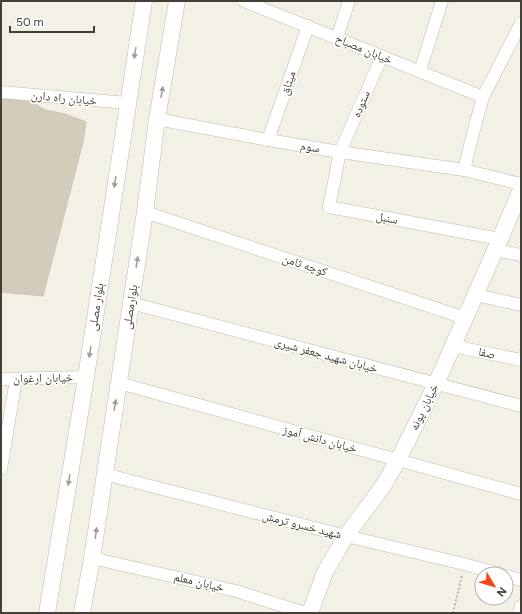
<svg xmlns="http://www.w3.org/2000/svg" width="522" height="614" font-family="Figtree,'Noto Naskh Arabic',sans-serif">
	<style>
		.building { fill: #d4ccbb; stroke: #cfc4ae }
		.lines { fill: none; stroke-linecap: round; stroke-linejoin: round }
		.minor-casing { stroke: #c1bbab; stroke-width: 13 }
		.tertiary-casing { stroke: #c1bbab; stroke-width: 17 }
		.path { stroke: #c0b599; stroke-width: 2; stroke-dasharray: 2 2; stroke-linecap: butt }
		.minor { stroke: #fff; stroke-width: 12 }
		.tertiary { stroke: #fff; stroke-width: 16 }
		.oneway { fill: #a2a09a }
		.labels { text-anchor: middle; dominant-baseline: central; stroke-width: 3.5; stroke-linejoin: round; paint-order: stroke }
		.street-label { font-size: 12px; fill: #454035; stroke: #fff }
	</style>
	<rect width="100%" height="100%" fill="#f3f0e6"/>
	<path class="building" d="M1,99L29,100L45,110L65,114L86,122L83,142L43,296L1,292Z"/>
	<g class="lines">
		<g class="minor-casing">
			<g id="minor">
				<path d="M244,1L483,97"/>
				<path d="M521,23L483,97L472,137L464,170L521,184"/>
				<path d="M337,38L349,1"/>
				<path d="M382,56L340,152L329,207L500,239"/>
				<path d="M420,71L442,1"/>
				<path d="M1,92L127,103"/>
				<path d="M157,119L268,140L340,152L464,170"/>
				<path d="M268,140L308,26"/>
				<path d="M145,212L465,318"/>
				<path d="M495,250L521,255"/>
				<path d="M476,295L521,305"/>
				<path d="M131,303L521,406"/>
				<path d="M453,346L521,360"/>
				<path d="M1,379L86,377"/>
				<path d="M119,383L521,494"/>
				<path d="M1,469L16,379"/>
				<path d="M104,474L346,536L464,564L500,574"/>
				<path d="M92,558L236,591L305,613"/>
				<path d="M506,576L521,580"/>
				<path d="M519,613L521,606"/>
			</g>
		</g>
		<g class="tertiary-casing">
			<g id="tertiary">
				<path d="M47,613L86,377L144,1"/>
				<path d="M82,613L92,558L131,303L145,212L157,119L177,1"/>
				<path d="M310,613L325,572L346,536L383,486L398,460L436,384L500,239L521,190"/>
			</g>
		</g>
		<path class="path" d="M453,613L462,575"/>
		<use href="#minor" class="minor"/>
		<use href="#tertiary" class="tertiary"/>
	</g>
	<defs><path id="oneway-solid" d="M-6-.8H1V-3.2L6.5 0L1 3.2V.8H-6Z"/></defs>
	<g class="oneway">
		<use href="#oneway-solid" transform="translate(135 53) rotate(99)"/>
		<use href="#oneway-solid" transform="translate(162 92) rotate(-80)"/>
		<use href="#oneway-solid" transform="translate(115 182) rotate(99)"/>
		<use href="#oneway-solid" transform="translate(137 262) rotate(-81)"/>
		<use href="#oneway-solid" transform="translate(90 352) rotate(99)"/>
		<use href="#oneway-solid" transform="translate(115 405) rotate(-81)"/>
		<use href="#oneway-solid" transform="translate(69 480) rotate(99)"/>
		<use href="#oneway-solid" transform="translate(96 533) rotate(-82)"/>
	</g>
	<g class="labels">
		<g class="street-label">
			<text transform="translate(364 49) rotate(22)">خیابان مصباح</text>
			<text transform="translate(288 83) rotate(-71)">میثاق</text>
			<text transform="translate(64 98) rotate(5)">خیابان راه دارن</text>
			<text transform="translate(361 104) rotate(-67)">ستوده</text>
			<text transform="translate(310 147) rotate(9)">سوم</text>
			<text transform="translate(387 218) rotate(11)">سنبل</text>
			<text transform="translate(305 265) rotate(18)">کوچه ثامن</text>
			<text transform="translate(96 307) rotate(-81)">بلوار مصلی</text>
			<text transform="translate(130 307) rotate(-81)">بلوارمصلی</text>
			<text transform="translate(487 353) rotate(12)">صفا</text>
			<text transform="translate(326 355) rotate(15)">خیابان شهید جعفر شیری</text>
			<text transform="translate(43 378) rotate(-1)">خیابان ارغوان</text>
			<text transform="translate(424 407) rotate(-64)">خیابان پونه</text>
			<text transform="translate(320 439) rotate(15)">خیابان دانش آموز</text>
			<text transform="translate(302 525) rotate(14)">شهید خسرو ترمش</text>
			<text transform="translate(199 582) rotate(13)">خیابان معلم</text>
		</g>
	</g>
	<rect width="522" height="614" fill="none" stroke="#454035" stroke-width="4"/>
	<g transform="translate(494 586) rotate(128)"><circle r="19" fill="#ffffff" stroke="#b5b3ae"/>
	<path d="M0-3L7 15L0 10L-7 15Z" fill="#fa4615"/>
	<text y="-6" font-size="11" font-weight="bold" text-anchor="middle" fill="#454035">N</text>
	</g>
	<path d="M10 26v6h84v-6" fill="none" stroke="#454035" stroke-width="2"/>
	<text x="16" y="26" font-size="12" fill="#454035" stroke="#ffffff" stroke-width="3" paint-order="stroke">50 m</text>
</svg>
